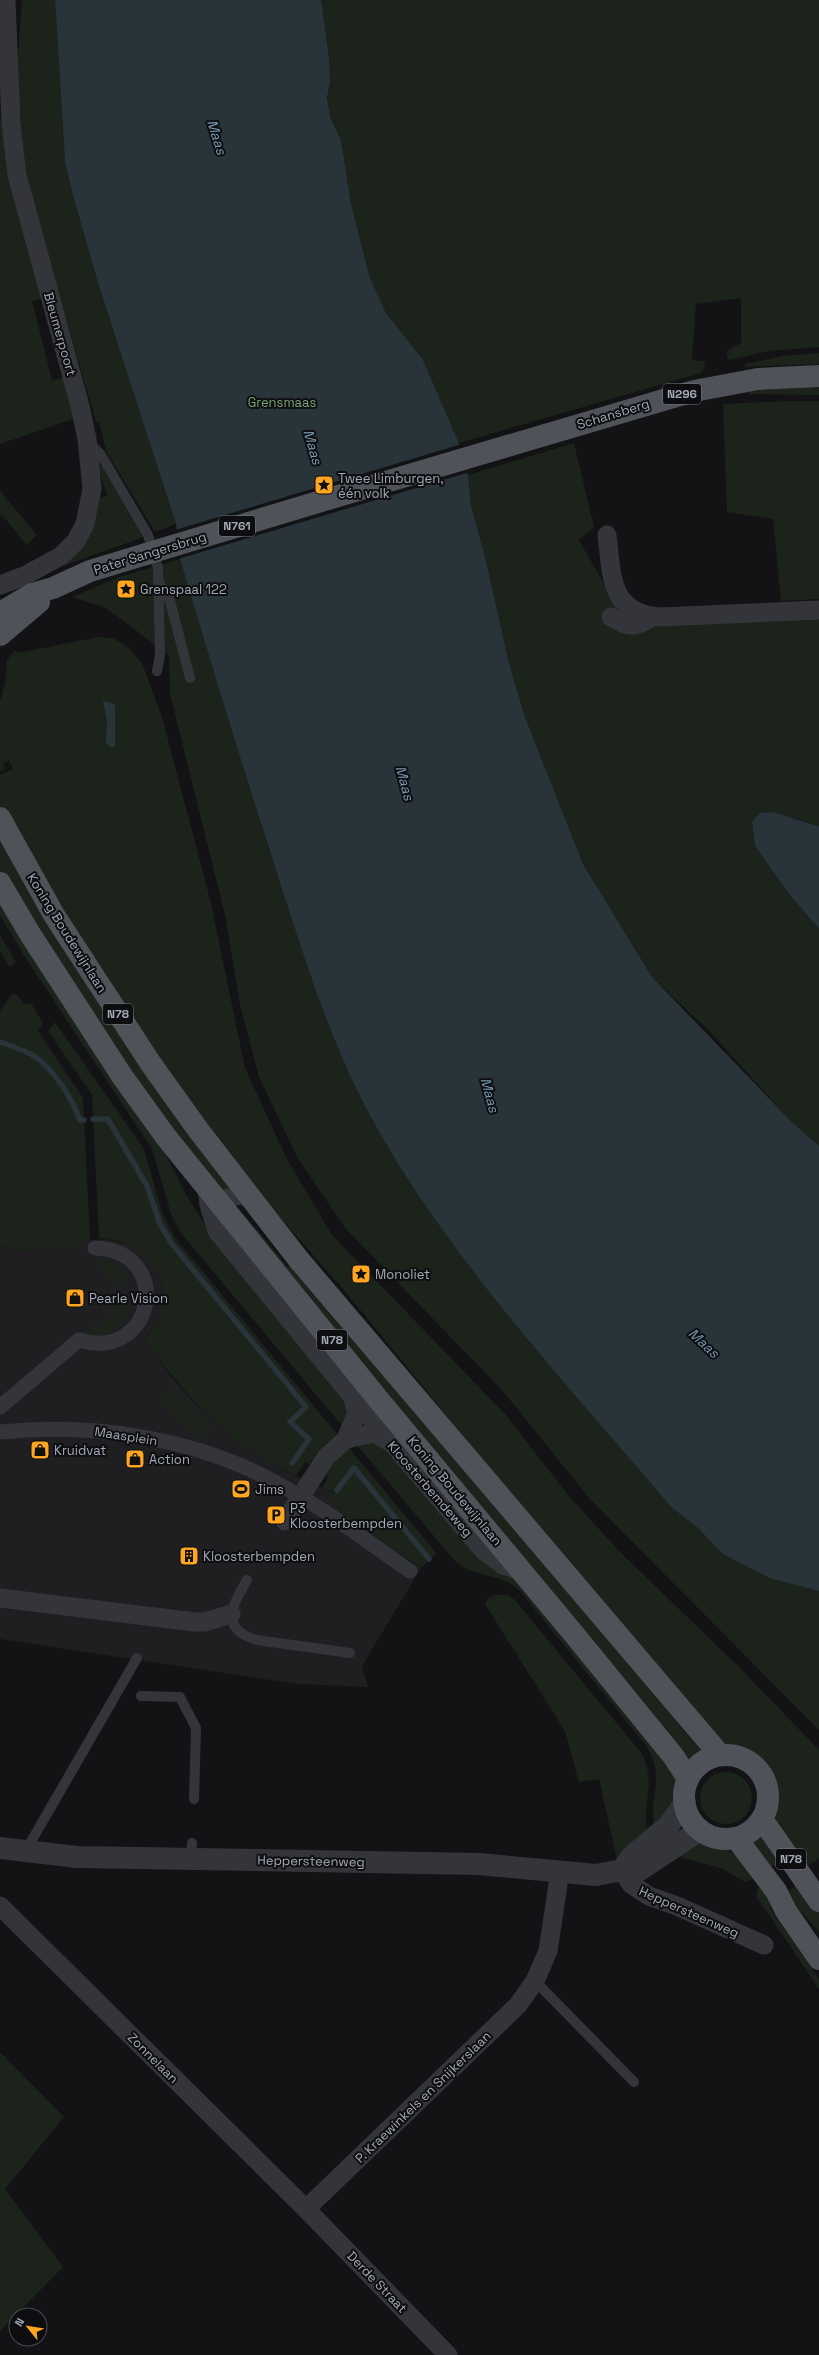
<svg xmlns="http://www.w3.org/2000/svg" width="819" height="2355" font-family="'Space Grotesk',sans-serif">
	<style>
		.built { fill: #1f1f22 }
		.green { fill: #1b231b }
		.water { fill: #28333a }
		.pier { fill: #131315 }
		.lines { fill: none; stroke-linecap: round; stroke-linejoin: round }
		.stream { stroke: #28333a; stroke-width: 5.5 }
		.service { stroke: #34353a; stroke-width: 10 }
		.pedestrian { stroke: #34353a; stroke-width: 15 }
		.minor { stroke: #34353a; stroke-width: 19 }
		.tertiary { stroke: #34353a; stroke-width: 22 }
		.primary { stroke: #4f5259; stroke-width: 22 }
		.primary-bridge { stroke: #4f5259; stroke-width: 22 }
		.labels { text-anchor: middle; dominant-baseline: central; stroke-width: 4; stroke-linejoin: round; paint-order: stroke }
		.shield { fill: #0e0e10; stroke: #767b85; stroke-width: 1 }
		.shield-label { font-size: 12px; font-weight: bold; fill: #a3aab7 }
		.street-label { font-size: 13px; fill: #a3aab7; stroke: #0e0e10 }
		.park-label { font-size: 13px; fill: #79a378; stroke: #0e0e10 }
		.poi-label { font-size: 13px; fill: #a3aab7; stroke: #0e0e10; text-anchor: start }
		.water-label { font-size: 14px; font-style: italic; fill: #779cb5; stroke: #0e0e10 }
	</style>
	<rect width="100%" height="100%" fill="#131315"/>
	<path class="built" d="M109,1239L135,1247L148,1257L157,1269L164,1289L163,1308L158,1321L145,1339L173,1379L191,1399L225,1431L253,1452L286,1472L334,1493L406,1560L421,1568L362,1666L368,1687L297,1684L0,1639V1245L16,1251L74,1248L90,1240Z"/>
	<g class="green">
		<path d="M22,0H55L65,162L72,192L98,283L176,524L155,532L106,451L99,421L96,422L27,183L16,82Z"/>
		<path d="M321,0H819V347L768,351L729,360L727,357V351L741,343V298L696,304L692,360L704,361L705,368L701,373L459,443L423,360L386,313L370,278L351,204L341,140L331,119L327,98L330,82Z"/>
		<path d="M5,115L45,297L32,301L52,380L67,377L76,418L0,444V119Z"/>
		<path d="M819,353V364L745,367L746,364L782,356Z"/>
		<path d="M794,387H819V395L748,394L750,391Z"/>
		<path d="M788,401H819V599L781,601L773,519L727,512L723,404Z"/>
		<path d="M574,443L594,527L579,540L621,614H819V826L796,818L752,822L755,846L789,894L819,929V1146L792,1122L710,1032L652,977L583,864L525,717L509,663L485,556L471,506L468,475Z"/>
		<path d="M94,454L144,537L65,565C81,546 99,525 99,499L107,495Z"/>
		<path d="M0,491L37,535L27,545L2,515L0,516Z"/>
		<path d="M180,559L269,850L333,1037L347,1069L447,1235L502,1305L671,1507L772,1579L819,1591V1730L590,1499L502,1390L345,1228L297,1157L259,1077L240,1005L225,915L170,694L169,655L106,608L72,597L119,577Z"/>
		<path d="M98,637L113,638L128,647L142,663L162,717L211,903L245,1068L287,1159L332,1235L506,1415L568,1495L620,1552L740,1668L819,1750V1858L804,1869L776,1822L777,1797L775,1785L766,1767L757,1757L746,1750L720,1744L616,1623L349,1296L248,1181L135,1026L5,815L0,805V775L13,769L9,760L3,764L5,769L0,771V701L5,684L7,660L15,650L18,653Z"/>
		<path d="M0,832L233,1188L219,1195L167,1127L24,911L0,870Z"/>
		<path d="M0,897L164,1151L186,1195L208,1229L340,1389L348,1409L343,1427L180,1232L171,1214L152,1149L23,954L0,915Z"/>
		<path d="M0,935L16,962L10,967L0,951Z"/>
		<path d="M16,994L24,1004L31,1003L43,1023L38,1031L83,1098L90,1240L74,1248L16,1251L0,1245V1011L11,995Z"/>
		<path d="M55,1022L144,1149L162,1213L175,1238L337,1434L319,1450L309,1464L305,1462L296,1476C232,1447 184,1396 145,1339C186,1296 155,1240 99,1238L92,1095L48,1031Z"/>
		<path d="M235,1204L288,1267L297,1264L701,1751L688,1761L231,1205Z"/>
		<path d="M100,1258L117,1265L128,1278L115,1288L110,1278L100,1269Z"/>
		<path d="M117,1304L131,1305C125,1331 108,1335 84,1338V1331C99,1326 112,1321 117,1304Z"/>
		<path d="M172,1387L212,1427L199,1440L159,1400Z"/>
		<path d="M360,1442H380L511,1574L654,1742L676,1781L675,1800L654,1828C648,1794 668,1778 644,1743L520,1591C502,1573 475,1578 456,1562L356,1444Z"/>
		<path d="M349,1448L436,1553L421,1568L358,1526L330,1499L334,1492L322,1488L329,1476L325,1474L332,1463Z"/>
		<path d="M494,1595H508L515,1600L643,1755C656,1788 642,1801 647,1831L617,1860L599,1779L579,1782L565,1731L485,1604L487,1599Z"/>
		<circle cx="726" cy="1798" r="26"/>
		<path d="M762,1833L782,1860L768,1870L749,1843Z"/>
		<path d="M696,1844C727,1843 739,1856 757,1878L745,1882L721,1868L679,1857Z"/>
		<path d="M799,1883L819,1911V1932L785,1894Z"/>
		<path d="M762,1885L770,1897V1908L819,1979V1989L756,1896L758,1888Z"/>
		<path d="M0,2052L64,2117L5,2189L63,2267L0,2331Z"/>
	</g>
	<g class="water">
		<path d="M55,0H321L329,58L330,82L327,98L331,119L341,140L351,204L370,278L386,313L423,360L459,443L468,475L471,506L485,556L509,663L525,717L583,864L652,977L792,1122L819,1146V1591L772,1579L723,1554L697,1527L671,1507C564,1380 438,1248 362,1100C328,1034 306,962 283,892C247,781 213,670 180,559L176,524L98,283L72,192L65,162Z"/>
		<path d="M103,700L115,705V746L112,748L106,743L107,721Z"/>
		<path d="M772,812L819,826V929L789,894L755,846L752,822L760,813Z"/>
	</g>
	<path class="pier" d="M462,444L470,472L178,559L175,530Z"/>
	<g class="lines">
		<g class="stream">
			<path d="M0,1042C11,1046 24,1050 34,1056C54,1069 72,1099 80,1120H84"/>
			<path d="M93,1119H108L147,1186L160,1224L172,1244L306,1407L290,1422L309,1439L292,1463"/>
			<path d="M337,1490L354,1468L429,1559"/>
		</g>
		<g class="service">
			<path d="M88,441L101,455L148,535L158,568L160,655L157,671"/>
			<path d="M159,582L170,601L190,678"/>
			<path d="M247,1580C233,1604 218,1629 257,1640L350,1653"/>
			<path d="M141,1696L180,1697L196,1728L194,1799"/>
			<path d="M25,1852L137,1658"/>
			<path d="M191,1859L192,1843"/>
			<path d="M535,1981L634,2082"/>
		</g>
		<g class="pedestrian">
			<path d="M0,1407L79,1340C155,1363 175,1251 95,1248"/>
			<path d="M0,1432C92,1423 191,1437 273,1481C321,1506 365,1540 410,1571"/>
		</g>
		<g class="minor">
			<path d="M607,535C612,575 609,614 661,617L819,610"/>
			<path d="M0,585L24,576L61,556L76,541L85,524L92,489L87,439L80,406L17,175L11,123L6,0"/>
			<path d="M611,617C630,628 633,628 652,617"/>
			<path d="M207,1188L209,1205L217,1231L352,1396L357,1413L346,1439L374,1433L392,1443L484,1551L503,1565L521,1571"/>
			<path d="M213,1217C219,1199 235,1191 252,1198"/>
			<path d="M353,1397L390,1440"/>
			<path d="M285,1521L326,1457L346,1439"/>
			<path d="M0,1598L195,1622H205L231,1614"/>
			<path d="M622,1870L631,1884L649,1896L677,1906L764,1945"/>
			<path d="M0,1906L306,2209L448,2355"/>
			<path d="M306,2209L518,2005L535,1981L548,1951L560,1871"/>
		</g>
		<g class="tertiary">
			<path d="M0,1848L77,1857L479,1864L596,1875L622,1870L638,1871L700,1830"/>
			<path d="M622,1870L632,1856L668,1826L685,1803"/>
		</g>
		<g class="primary">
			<path d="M328,499L694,391L758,379L819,376"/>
			<path d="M0,613L32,594L53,588L90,571L146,554"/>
			<path d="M0,635L39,602"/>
			<path d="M0,818L54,915L151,1064L199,1131L299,1260L720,1755"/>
			<path d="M0,883L30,934L122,1076L166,1137L378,1399L578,1639L674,1757L688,1779"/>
			<circle cx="726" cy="1797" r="42"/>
			<path d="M762,1819L819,1901"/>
			<path d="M736,1838L776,1891L786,1911L819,1959"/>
		</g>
		<path class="primary-bridge" d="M146,554L328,499"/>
	</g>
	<defs>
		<g id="sight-square" transform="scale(1)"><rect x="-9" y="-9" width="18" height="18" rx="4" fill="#ffa621" stroke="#0e0e10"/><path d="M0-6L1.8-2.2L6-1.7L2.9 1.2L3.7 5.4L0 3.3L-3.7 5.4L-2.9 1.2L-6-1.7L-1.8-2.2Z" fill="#111"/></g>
		<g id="shop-square" transform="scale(1)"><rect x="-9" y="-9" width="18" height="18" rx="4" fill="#ffa621" stroke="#0e0e10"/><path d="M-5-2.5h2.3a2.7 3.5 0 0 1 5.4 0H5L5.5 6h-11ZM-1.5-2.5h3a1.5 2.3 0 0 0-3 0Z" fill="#111"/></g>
		<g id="stadium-square" transform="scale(1)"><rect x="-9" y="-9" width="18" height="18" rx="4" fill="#ffa621" stroke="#0e0e10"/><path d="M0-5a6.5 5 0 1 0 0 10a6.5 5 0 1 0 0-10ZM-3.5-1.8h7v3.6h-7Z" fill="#111"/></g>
		<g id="parking-square" transform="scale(1)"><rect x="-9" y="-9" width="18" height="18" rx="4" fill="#ffa621" stroke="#0e0e10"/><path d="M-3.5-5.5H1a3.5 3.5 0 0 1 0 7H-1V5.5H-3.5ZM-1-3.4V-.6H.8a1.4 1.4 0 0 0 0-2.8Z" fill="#111"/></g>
		<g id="building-square" transform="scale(1)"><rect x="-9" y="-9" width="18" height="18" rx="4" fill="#ffa621" stroke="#0e0e10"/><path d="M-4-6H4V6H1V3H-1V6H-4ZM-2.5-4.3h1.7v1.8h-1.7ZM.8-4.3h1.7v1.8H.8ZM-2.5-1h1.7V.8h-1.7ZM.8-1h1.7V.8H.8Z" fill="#111"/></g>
	</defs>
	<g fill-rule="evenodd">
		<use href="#sight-square" x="324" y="485"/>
		<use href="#sight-square" x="126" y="589"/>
		<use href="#sight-square" x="361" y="1274"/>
		<use href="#shop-square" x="75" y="1298"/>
		<use href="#shop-square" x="40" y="1450"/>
		<use href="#shop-square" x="135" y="1459"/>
		<use href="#stadium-square" x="241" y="1489"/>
		<use href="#parking-square" x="276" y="1515"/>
		<use href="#building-square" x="189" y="1556"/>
	</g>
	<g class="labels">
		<g class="shield">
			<rect x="663" y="384" width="38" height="20" rx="3"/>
			<rect x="219" y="516" width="36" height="20" rx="3"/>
			<rect x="103" y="1004" width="30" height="20" rx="3"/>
			<rect x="317" y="1330" width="30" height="20" rx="3"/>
			<rect x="776" y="1849" width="30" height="20" rx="3"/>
		</g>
		<g class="shield-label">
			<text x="682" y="394">N296</text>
			<text x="237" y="526">N761</text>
			<text x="118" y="1014">N78</text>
			<text x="332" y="1340">N78</text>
			<text x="791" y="1859">N78</text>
		</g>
		<g class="street-label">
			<text transform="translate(60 334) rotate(74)">Bleumerpoort</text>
			<text transform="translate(613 414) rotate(-17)">Schansberg</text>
			<text transform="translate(150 553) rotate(-17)">Pater Sangersbrug</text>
			<text transform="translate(67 933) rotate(58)">Koning Boudewijnlaan</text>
			<text transform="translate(126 1436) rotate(9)">Maasplein</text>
			<text transform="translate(430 1489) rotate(49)">Kloosterbemdeweg</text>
			<text transform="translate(455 1491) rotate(50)">Koning Boudewijnlaan</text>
			<text transform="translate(311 1861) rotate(1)">Heppersteenweg</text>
			<text transform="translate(689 1912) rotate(24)">Heppersteenweg</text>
			<text transform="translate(153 2058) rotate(45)">Zonnelaan</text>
			<text transform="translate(423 2097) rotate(-44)">P. Kraewinkels en Snijkerslaan</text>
			<text transform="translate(377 2282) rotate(46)">Derde Straat</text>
		</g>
		<g class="park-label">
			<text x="282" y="402">Grensmaas</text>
		</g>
		<g class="poi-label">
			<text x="338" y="478">Twee Limburgen,<tspan x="338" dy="15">één volk</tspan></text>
			<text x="140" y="589">Grenspaal 122</text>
			<text x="375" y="1274">Monoliet</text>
			<text x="89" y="1298">Pearle Vision</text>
			<text x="54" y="1450">Kruidvat</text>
			<text x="149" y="1459">Action</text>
			<text x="255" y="1489">Jims</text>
			<text x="290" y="1508">P3<tspan x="290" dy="15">Kloosterbempden</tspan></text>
			<text x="203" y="1556">Kloosterbempden</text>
		</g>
		<g class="water-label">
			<text transform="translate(217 137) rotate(73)">Maas</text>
			<text transform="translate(313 447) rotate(74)">Maas</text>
			<text transform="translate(405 783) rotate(75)">Maas</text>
			<text transform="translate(490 1095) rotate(75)">Maas</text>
			<text transform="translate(704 1343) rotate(43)">Maas</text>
		</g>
	</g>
	<g transform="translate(28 2327) rotate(300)"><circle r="19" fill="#0e0e10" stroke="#4a4c53"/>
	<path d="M0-3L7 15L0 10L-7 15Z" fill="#ffa621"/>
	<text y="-6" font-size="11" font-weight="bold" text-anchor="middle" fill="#a3aab7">N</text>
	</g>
</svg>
